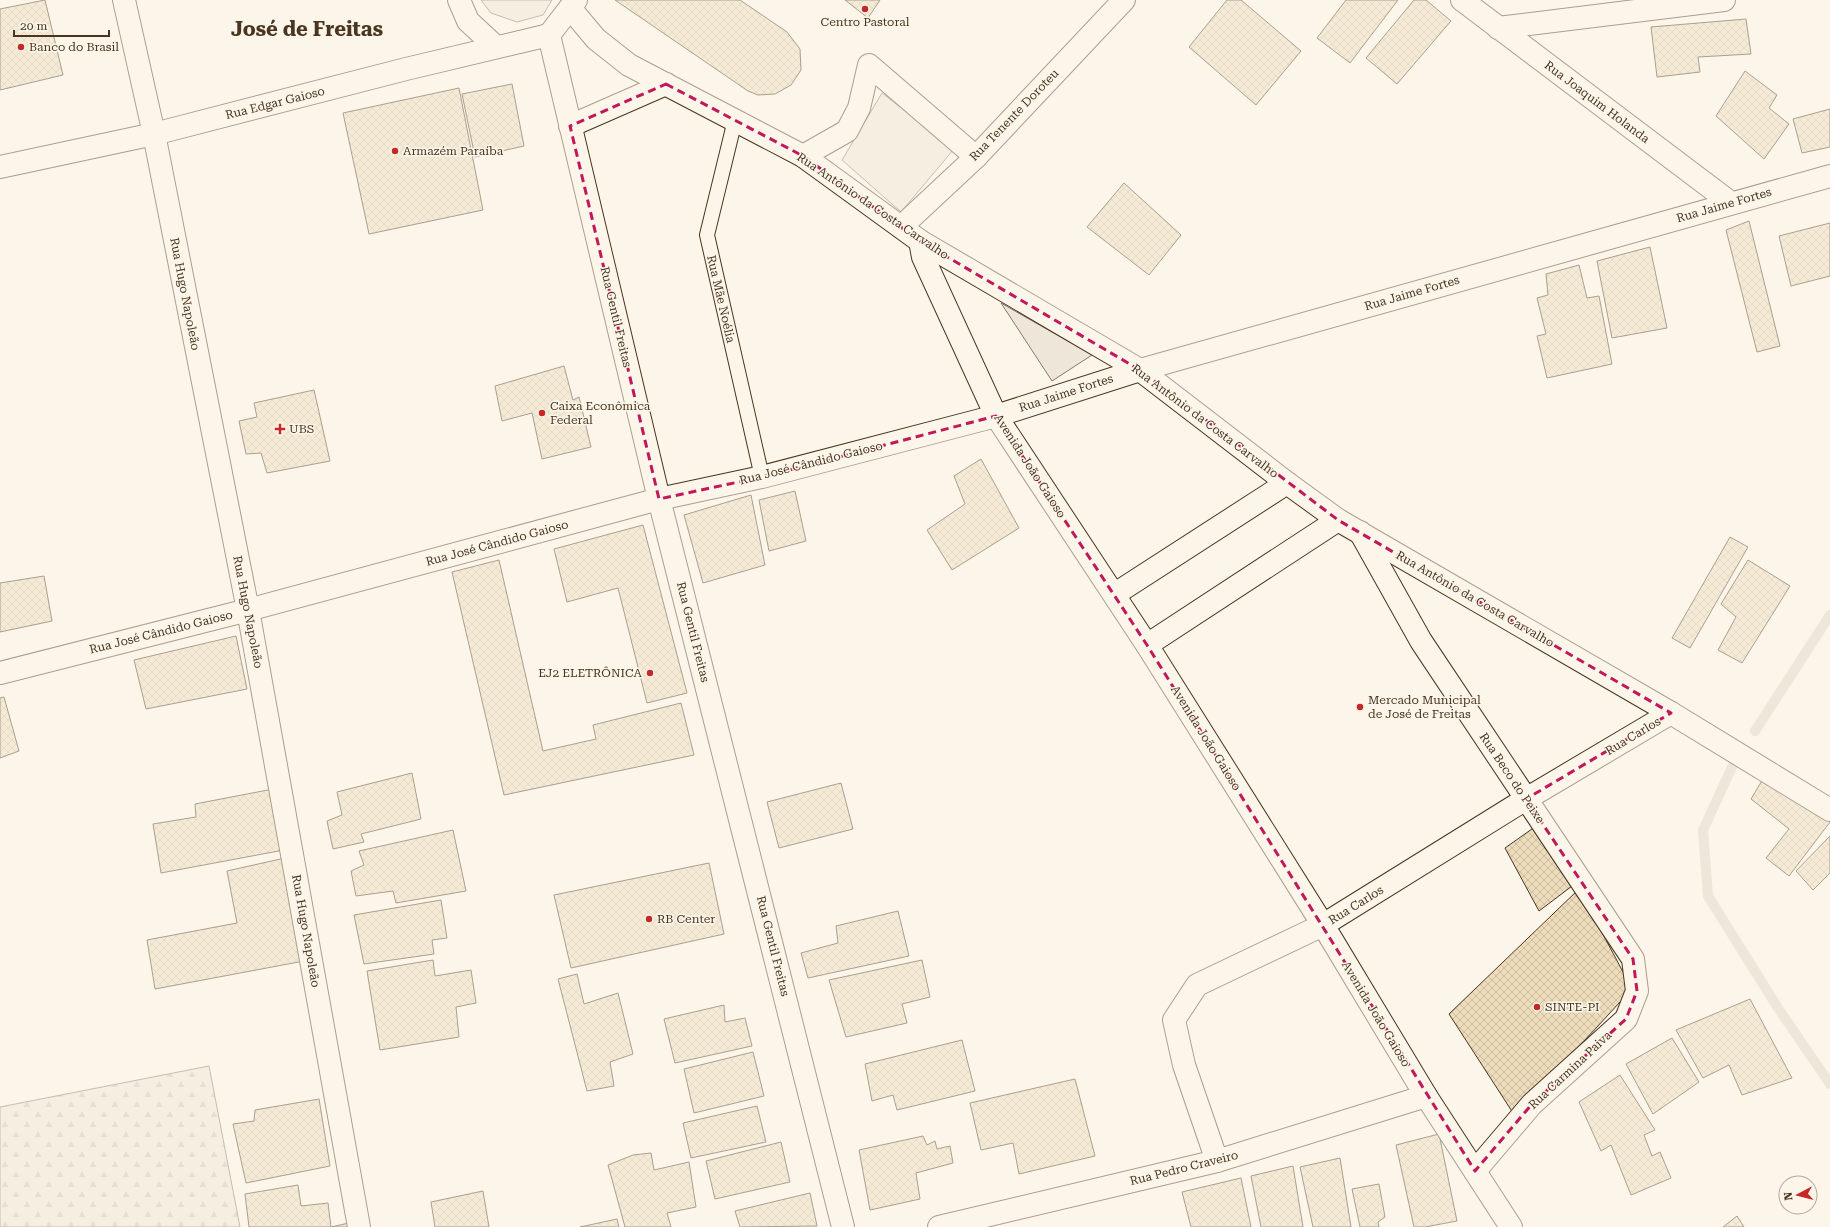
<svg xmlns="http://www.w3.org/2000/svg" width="1830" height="1227" font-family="'Roboto Serif',serif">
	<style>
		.green { fill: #ede6d9; stroke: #887966 }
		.forest { fill: url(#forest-firs); stroke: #887966 }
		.parking { fill: #ede7d9; stroke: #887966 }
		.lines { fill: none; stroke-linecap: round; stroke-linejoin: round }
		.stream { stroke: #dcd4c6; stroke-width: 10 }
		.building { fill: url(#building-cross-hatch); stroke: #4a3520 }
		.service-casing { stroke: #4a3520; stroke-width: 16 }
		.minor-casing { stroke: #4a3520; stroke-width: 24 }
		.tertiary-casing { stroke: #4a3520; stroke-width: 24 }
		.secondary-casing { stroke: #4a3520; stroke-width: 24 }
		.service { stroke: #fbf6e9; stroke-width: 14 }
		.minor { stroke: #fbf6e9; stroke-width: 22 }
		.tertiary { stroke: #fbf6e9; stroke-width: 22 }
		.secondary { stroke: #fbf6e9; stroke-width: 22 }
		.marked { fill: none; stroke: #c2185b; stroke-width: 3; stroke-dasharray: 8 5; stroke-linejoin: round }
		.poi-dot { fill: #c62828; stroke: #fbf6e9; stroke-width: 1.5 }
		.labels { text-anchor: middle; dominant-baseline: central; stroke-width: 3; stroke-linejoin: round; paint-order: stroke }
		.poi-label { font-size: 12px; fill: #4a3520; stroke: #fbf6e9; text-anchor: start }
		.street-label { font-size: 12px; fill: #4a3520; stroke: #fbf6e9 }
		.town-label { font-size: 20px; font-weight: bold; fill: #4a3520; stroke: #fbf6e9 }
	</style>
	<defs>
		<pattern id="forest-firs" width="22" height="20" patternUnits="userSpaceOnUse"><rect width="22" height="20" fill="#ede6d9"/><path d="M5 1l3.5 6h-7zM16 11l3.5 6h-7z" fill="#cdc6ba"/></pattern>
		<pattern id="building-cross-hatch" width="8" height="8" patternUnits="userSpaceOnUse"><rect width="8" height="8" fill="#ecdcbc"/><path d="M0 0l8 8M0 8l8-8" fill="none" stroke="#ccbda1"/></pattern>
	</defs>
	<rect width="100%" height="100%" fill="#fbf6e9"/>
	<g class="green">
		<path d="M481,0H552L543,15L517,22L491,13Z"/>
		<path d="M1001,303L1092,355L1052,381Z"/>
	</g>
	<path class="forest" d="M209,1066L240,1227H0V1107Z"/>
	<path class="parking" d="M882,93L954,149L901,212L842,160Z"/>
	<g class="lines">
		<g class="stream">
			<path d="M1755,731L1830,615"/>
			<path d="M1733,765L1703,830L1708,896L1778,1008L1830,1084"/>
		</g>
	</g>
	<g class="building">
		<path d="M45,0L63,75L0,90V9Z"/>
		<path d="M615,0H740L787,32L800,49L801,70L791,85L775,94L758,95L748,91Z"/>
		<path d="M845,0H880L868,18Z"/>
		<path d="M1227,0H1241L1301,51L1256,105L1189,47Z"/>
		<path d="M1346,0H1398L1350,63L1317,38Z"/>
		<path d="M1414,0H1426L1451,21L1397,84L1366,58Z"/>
		<path d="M1746,19L1751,54L1698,57L1700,72L1657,77L1651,27Z"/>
		<path d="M1745,71L1777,95L1769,108L1789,124L1764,159L1716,116Z"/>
		<path d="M512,84L524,146L475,157L462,94Z"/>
		<path d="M459,88L483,210L369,234L343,113Z"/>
		<path d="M1830,109V147L1802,153L1793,119Z"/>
		<path d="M1124,183L1181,235L1149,275L1087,227Z"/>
		<path d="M1749,221L1780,346L1757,352L1726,230Z"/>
		<path d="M1830,223V276L1791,286L1779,236Z"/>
		<path d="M1650,247L1667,328L1612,338L1597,261Z"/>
		<path d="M1579,265L1587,298L1599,296L1612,364L1547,378L1537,336L1546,334L1537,298L1548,295L1546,274Z"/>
		<path d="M564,366L573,400L579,397L591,447L542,459L532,413L502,421L495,386Z"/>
		<path d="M314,390L330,461L267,473L261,453L246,454L239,421L257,417L254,403Z"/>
		<path d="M981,459L1019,528L952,570L927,530L965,504L954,476Z"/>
		<path d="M795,491L806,541L769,551L759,500Z"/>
		<path d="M751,495L765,565L703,583L684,515Z"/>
		<path d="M643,525L687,693L647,703L618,588L567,602L554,549Z"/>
		<path d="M1730,537L1748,547L1690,648L1672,638Z"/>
		<path d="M499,560L543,751L596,739L593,725L681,703L694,755L504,795L452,572Z"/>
		<path d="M1748,560L1790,586L1742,663L1718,650L1736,617L1721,604Z"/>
		<path d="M44,576L52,621L0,632V583Z"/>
		<path d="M236,636L247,689L146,709L134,660Z"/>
		<path d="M4,697L19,751L0,758V698Z"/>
		<path d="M412,773L421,819L361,834L364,842L333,849L327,821L342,815L337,792Z"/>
		<path d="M1766,774L1830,814V822L1789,876L1766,858L1789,829L1751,799Z"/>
		<path d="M841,783L853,829L779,848L767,802Z"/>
		<path d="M273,789L284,850L161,873L153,824L196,817L195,804Z"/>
		<path d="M1539,824L1576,883L1539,911L1505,848Z"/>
		<path d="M453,830L466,891L396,903L393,891L356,896L351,871L364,865L359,851Z"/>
		<path d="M1830,836V873L1813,890L1796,871Z"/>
		<path d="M285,858L304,961L155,989L147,940L237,923L227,871Z"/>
		<path d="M709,863L724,934L571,968L554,895Z"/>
		<path d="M1579,889L1632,989L1515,1116L1449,1014Z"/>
		<path d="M441,900L447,938L432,940L434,954L364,964L354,915Z"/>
		<path d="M898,911L909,956L808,978L801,953L838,943L836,926Z"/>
		<path d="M433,960L435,976L471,970L476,1003L456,1007L459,1037L380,1050L367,971Z"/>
		<path d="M922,960L930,997L902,1004L907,1023L846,1037L829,980Z"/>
		<path d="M577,974L584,1004L618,993L633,1054L610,1062L614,1086L587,1091L558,979Z"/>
		<path d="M1750,999L1792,1078L1742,1095L1729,1065L1703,1078L1676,1030Z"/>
		<path d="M724,1005L725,1022L745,1018L752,1046L675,1063L664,1019Z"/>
		<path d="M1672,1038L1699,1082L1653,1114L1626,1064Z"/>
		<path d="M962,1040L975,1091L897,1110L893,1095L872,1101L865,1064Z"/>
		<path d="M753,1052L764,1096L694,1113L684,1069Z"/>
		<path d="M1620,1075L1655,1130L1644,1135L1652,1156L1660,1152L1671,1178L1631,1195L1611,1145L1601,1151L1579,1102Z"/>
		<path d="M1075,1079L1095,1156L1019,1174L1013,1143L981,1150L970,1103Z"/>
		<path d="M319,1099L330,1166L246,1183L233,1124L254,1121L255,1110Z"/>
		<path d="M757,1106L766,1142L691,1158L683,1123Z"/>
		<path d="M1439,1134L1457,1221L1425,1227H1414L1396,1145Z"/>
		<path d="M923,1136L927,1145L935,1141L937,1149L950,1146L953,1163L916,1173L920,1199L870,1210L859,1150Z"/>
		<path d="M781,1142L790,1182L715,1199L706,1161Z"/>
		<path d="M651,1153L654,1170L689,1162L696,1207L667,1213L671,1227H625L608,1165L633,1155Z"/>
		<path d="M1340,1158L1351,1227H1313L1300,1167Z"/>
		<path d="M1293,1166L1303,1227H1261L1251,1176Z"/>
		<path d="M1241,1178L1251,1227H1191L1182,1192Z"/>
		<path d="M1379,1184L1385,1217L1378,1222L1379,1227H1360L1352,1189Z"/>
		<path d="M298,1185L301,1206L328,1203L331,1227L353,1222V1227H249L245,1194Z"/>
		<path d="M483,1191L489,1227H435L431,1202Z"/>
		<path d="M810,1193L817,1226L740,1227L735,1211Z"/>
		<path d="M1737,1216L1744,1227H1723Z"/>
		<path d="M617,1219L619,1227H580Z"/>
	</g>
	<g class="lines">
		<g class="service-casing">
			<path id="service" d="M735,120L707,235L762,477"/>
		</g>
		<g class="minor-casing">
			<g id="minor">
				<path d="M459,0L468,21L496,47"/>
				<path d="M1462,0L1731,203"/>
				<path d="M1498,28L1724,0"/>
				<path d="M154,134L248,610L359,1227"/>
				<path d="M803,156L847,131L859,108L869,65L976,157"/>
				<path d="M901,227L976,157L1124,0"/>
				<path d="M920,241L923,257L996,416L1147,645L1323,925L1426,1096L1511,1227"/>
				<path d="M1360,532L1421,641L1633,959L1637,991L1626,1019L1532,1104L1475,1171"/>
				<path d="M1115,594L1287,483"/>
				<path d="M1147,645L1338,520"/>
				<path d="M0,673L248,610L659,499L762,477L996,416L1140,370L1830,176"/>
				<path d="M1217,1161L1184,1065L1174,1020L1197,985L1323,925L1526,799L1671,713"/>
				<path d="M939,1227L1217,1161L1426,1096"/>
			</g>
		</g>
		<g class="tertiary-casing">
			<g id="tertiary">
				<path d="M570,8L596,39L629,65L803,156L920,241L1140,370L1287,483L1338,520L1671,713L1830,810"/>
				<path d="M570,126L666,84"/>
			</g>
		</g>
		<g class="secondary-casing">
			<g id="secondary">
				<path d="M124,0L154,134"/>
				<path d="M549,35L659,499L843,1227"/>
				<path d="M549,35L576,0"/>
				<path d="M0,167L154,134L406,69L549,35"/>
			</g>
		</g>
		<use href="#service" class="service"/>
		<use href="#minor" class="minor"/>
		<use href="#tertiary" class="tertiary"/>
		<use href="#secondary" class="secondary"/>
	</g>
	<path d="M0 0H1830V1227H0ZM666,84L803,156L920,241L1140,370L1338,520L1671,713L1526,799L1633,959L1637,991L1626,1019L1532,1104L1475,1171L1147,645L996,416L762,477L659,499L570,126Z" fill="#fbf6e9" fill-opacity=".55" fill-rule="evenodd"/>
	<path class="marked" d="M666,84L803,156L920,241L1140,370L1338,520L1671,713L1526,799L1633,959L1637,991L1626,1019L1532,1104L1475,1171L1147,645L996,416L762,477L659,499L570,126Z"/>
	<g class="poi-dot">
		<circle cx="865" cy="9" r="4"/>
		<circle cx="21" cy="47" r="4"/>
		<circle cx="395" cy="151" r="4"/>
		<circle cx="542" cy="413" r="4"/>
		<path d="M278 423h4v4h4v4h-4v4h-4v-4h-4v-4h4z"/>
		<circle cx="650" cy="673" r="4"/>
		<circle cx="1360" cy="707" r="4"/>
		<circle cx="649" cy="919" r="4"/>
		<circle cx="1537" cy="1007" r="4"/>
	</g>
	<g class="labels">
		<g class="poi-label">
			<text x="865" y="22" text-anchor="middle">Centro Pastoral</text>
			<text x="29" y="47">Banco do Brasil</text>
			<text x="403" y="151">Armazém Paraíba</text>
			<text x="550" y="406">Caixa Econômica<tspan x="550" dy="14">Federal</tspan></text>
			<text x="289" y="429">UBS</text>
			<text x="642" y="673" text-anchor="end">EJ2 ELETRÔNICA</text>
			<text x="1368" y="700">Mercado Municipal<tspan x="1368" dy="14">de José de Freitas</tspan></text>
			<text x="657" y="919">RB Center</text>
			<text x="1545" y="1007">SINTE-PI</text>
		</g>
		<g class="street-label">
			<text transform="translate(1597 102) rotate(37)">Rua Joaquim Holanda</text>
			<text transform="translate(275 103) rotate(-14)">Rua Edgar Gaioso</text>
			<text transform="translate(1014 115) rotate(-46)">Rua Tenente Doroteu</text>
			<text transform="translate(1724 205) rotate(-16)">Rua Jaime Fortes</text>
			<text transform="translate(873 206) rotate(34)">Rua Antônio da Costa Carvalho</text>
			<text transform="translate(1412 293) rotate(-16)">Rua Jaime Fortes</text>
			<text transform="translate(185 294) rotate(79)">Rua Hugo Napoleão</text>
			<text transform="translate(721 299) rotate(77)">Rua Mãe Noélia</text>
			<text transform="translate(616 317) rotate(77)">Rua Gentil Freitas</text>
			<text transform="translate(1066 393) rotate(-18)">Rua Jaime Fortes</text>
			<text transform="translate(1205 421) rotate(37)">Rua Antônio da Costa Carvalho</text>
			<text transform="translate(811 463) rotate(-14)">Rua José Cândido Gaioso</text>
			<text transform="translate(1030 466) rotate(57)">Avenida João Gaioso</text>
			<text transform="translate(497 543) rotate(-15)">Rua José Cândido Gaioso</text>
			<text transform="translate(1475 599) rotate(30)">Rua Antônio da Costa Carvalho</text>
			<text transform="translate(248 612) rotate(79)">Rua Hugo Napoleão</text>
			<text transform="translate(161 632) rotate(-14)">Rua José Cândido Gaioso</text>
			<text transform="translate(693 632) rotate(76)">Rua Gentil Freitas</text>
			<text transform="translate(1633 736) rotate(-31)">Rua Carlos</text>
			<text transform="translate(1206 738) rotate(58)">Avenida João Gaioso</text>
			<text transform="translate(1512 778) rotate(56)">Rua Beco do Peixe</text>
			<text transform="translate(1356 905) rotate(-32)">Rua Carlos</text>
			<text transform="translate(306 931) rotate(80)">Rua Hugo Napoleão</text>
			<text transform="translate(773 946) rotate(76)">Rua Gentil Freitas</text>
			<text transform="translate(1376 1014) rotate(59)">Avenida João Gaioso</text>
			<text transform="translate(1570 1070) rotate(-43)">Rua Carmina Paiva</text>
			<text transform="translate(1184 1168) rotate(-14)">Rua Pedro Craveiro</text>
		</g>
		<g class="town-label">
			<text x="307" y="29">José de Freitas</text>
		</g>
	</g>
	<g transform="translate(1798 1195) rotate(263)"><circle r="19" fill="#fbf6e9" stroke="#b4a999"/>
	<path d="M0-3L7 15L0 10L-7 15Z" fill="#c62828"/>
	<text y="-6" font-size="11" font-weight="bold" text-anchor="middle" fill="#4a3520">N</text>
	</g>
	<path d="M14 30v6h95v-6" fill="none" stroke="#4a3520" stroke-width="2"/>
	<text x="20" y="30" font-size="12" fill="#4a3520" stroke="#fbf6e9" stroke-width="3" paint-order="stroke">20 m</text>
</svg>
